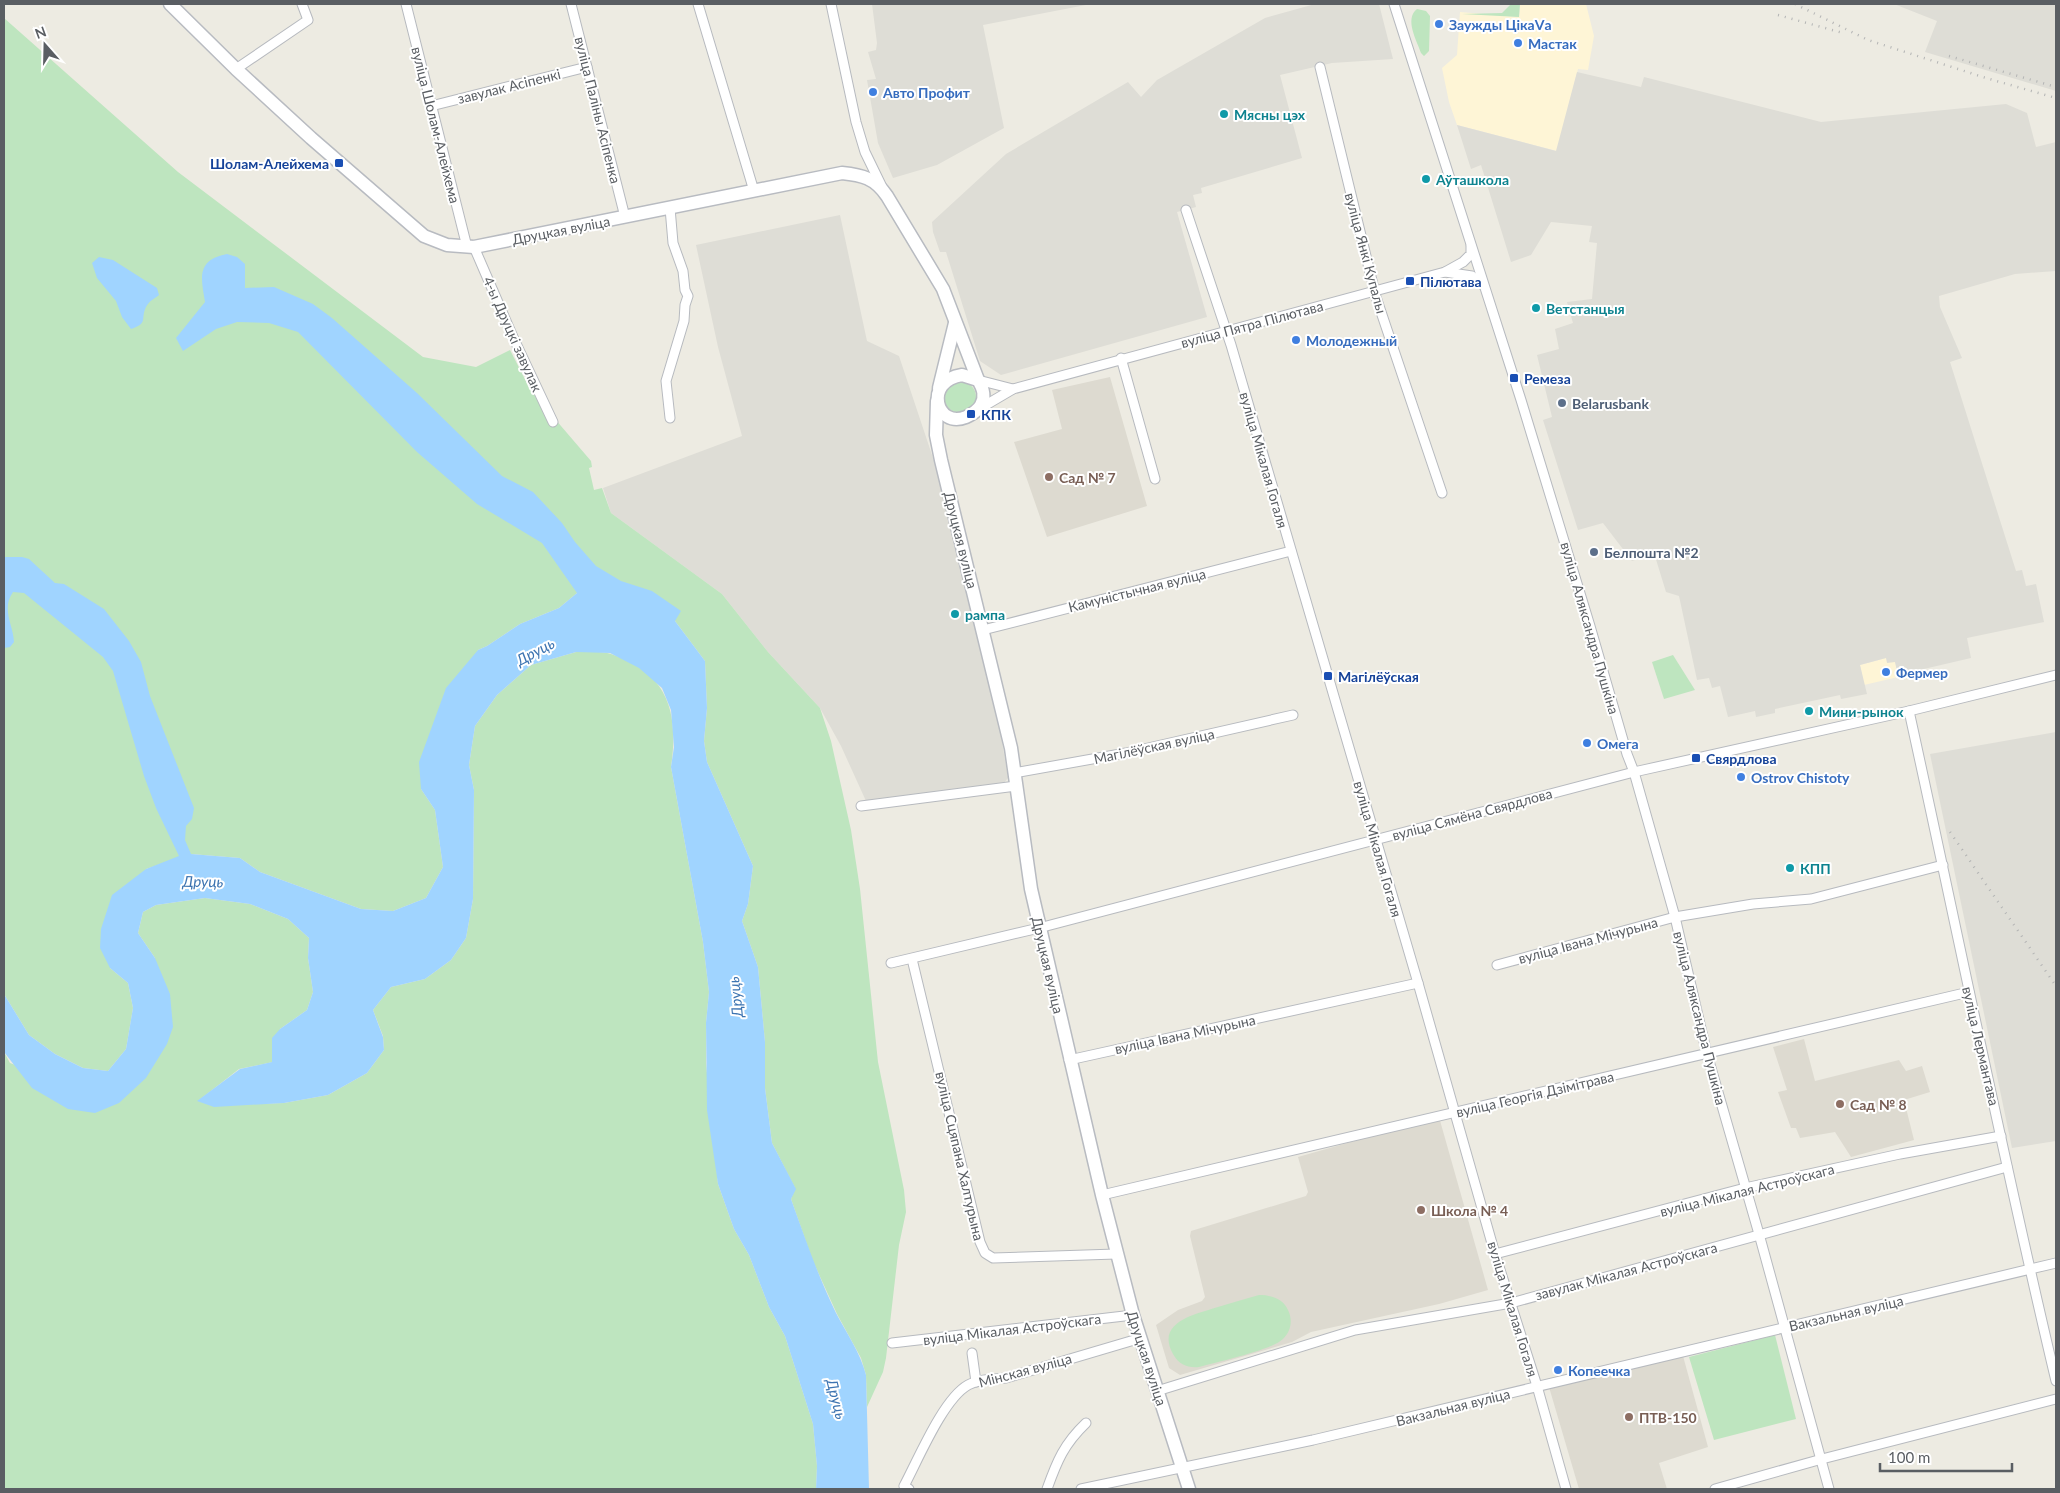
<svg xmlns="http://www.w3.org/2000/svg" width="2060" height="1493" font-family="Lato,sans-serif">
	<style>
		.commercial { fill: #fef5d6 }
		.industrial { fill: #deddd6 }
		.education { fill: #dddad0 }
		.green { fill: #bee5bf }
		.water { fill: #a0d4ff }
		.lines { fill: none; stroke-linecap: round; stroke-linejoin: round }
		.street-casing { stroke: #b7babf; stroke-width: 11 }
		.secondary-casing { stroke: #b8bbc1; stroke-width: 15 }
		.street { stroke: #fff; stroke-width: 9 }
		.secondary { stroke: #fff; stroke-width: 12 }
		.rail { stroke: #b3b4b4; stroke-width: 2.5; stroke-dasharray: 1 6; stroke-linecap: butt }
		.shop-dot { fill: #3f7fe0; stroke: #fff; stroke-width: 2 }
		.culture-dot { fill: #0f9aa8; stroke: #fff; stroke-width: 2 }
		.transit-dot { fill: #1a4fb4; stroke: #fff; stroke-width: 2 }
		.service-dot { fill: #5c6f8a; stroke: #fff; stroke-width: 2 }
		.education-dot { fill: #8d6e63; stroke: #fff; stroke-width: 2 }
		.labels { text-anchor: middle; dominant-baseline: central; stroke-width: 4; stroke-linejoin: round; paint-order: stroke }
		.shop-label { font-size: 14px; font-weight: bold; fill: #366cbe; stroke: #fff; text-anchor: start }
		.street-label { font-size: 14px; fill: #5a5e63; stroke: #fff }
		.culture-label { font-size: 14px; font-weight: bold; fill: #0d838f; stroke: #fff; text-anchor: start }
		.transit-label { font-size: 14px; font-weight: bold; fill: #164399; stroke: #fff; text-anchor: start }
		.service-label { font-size: 14px; font-weight: bold; fill: #4e5e75; stroke: #fff; text-anchor: start }
		.education-label { font-size: 14px; font-weight: bold; fill: #785e54; stroke: #fff; text-anchor: start }
		.water-label { font-size: 15px; font-style: italic; fill: #3d74b1; stroke: #fff }
	</style>
	<rect width="100%" height="100%" fill="#edebe2"/>
	<g class="commercial">
		<path d="M1520,4H1586L1594,36L1588,70L1578,69L1557,151L1457,125L1449,102L1442,68L1457,55L1460,12L1519,17Z"/>
		<path d="M1886,658L1895,661L1898,677L1864,685L1860,665Z"/>
	</g>
	<g class="industrial">
		<path d="M872,4H1091L983,25L1004,128L937,165L893,178L878,143L867,80L876,79L868,52L876,50L877,43Z"/>
		<path d="M1315,4H1379L1393,59L1332,63L1280,75L1302,158L1201,188L1202,193L1193,195L1196,207L1177,212L1207,317L1001,375L980,361L946,252H940L933,232L932,222L1006,154L1128,82L1141,97L1157,80L1265,18Z"/>
		<path d="M1894,4H2056V91L1925,52L1937,21Z"/>
		<path d="M1577,72L1641,87L1644,77L1821,122L2006,104L2027,113L2036,147L2056,142V271L2015,274L1939,296L1940,307L1962,358L1950,362L2016,571L2022,570L2026,586L2036,584L2044,622L1967,638L1971,658L1898,675L1895,662L1887,663L1886,658L1860,665L1867,694L1841,699L1840,695L1775,709V713L1756,717L1755,711L1728,717L1720,686L1712,688L1709,678L1697,680L1679,596L1666,592L1654,553L1632,561L1603,523L1578,530L1543,420L1552,417L1537,355L1559,349L1555,329L1573,323L1567,302L1592,299L1597,243L1589,242L1592,226L1551,222L1531,255L1511,262L1481,165L1471,169L1457,125L1556,151Z"/>
		<path d="M840,215L867,341L899,356L941,482L1000,730L1008,778L1003,784L866,801L841,746L820,708L768,652L722,594L611,513L603,488L742,436L718,347L696,245Z"/>
		<path d="M2056,732V1141L2012,1148L1930,754Z"/>
	</g>
	<g class="education">
		<path d="M1110,377L1147,506L1047,537L1014,442L1062,429L1052,390Z"/>
		<path d="M1804,1039L1815,1081L1899,1060L1906,1071L1922,1066L1930,1092L1904,1100L1914,1140L1851,1157L1835,1132L1800,1138L1796,1128H1791L1778,1092L1787,1090L1773,1047Z"/>
		<path d="M1439,1117L1488,1290L1439,1304L1311,1332L1292,1342L1180,1375L1169,1368L1156,1325L1178,1310L1202,1301L1205,1297L1190,1236L1191,1231L1306,1196L1308,1192L1298,1157Z"/>
		<path d="M1683,1356L1708,1447L1659,1463L1667,1489H1579L1549,1387Z"/>
	</g>
	<g class="green">
		<path d="M1511,4H1520L1519,17L1462,14L1502,13Z"/>
		<path d="M1417,9L1426,11L1430,16L1429,51L1424,56L1421,53C1417,41 1404,19 1417,9Z"/>
		<path d="M4,18L178,172L423,357L476,367L510,350L531,391L591,461L592,467L589,468L594,490L602,488L611,513L722,594L768,652L820,708L831,741L851,830L860,889L878,1062L904,1190L906,1212L899,1245L886,1358L883,1372L867,1407L866,1375L861,1358L837,1314L812,1259L791,1199L795,1188L772,1143L765,1088V1042L758,967L742,921L748,904L753,866L707,762L704,741L707,708L705,661L675,621L577,593L559,608L520,624L487,646L478,650L421,789L435,810L443,867L426,898L393,911L361,909L260,872L240,858L191,854L146,869L110,968L128,983L133,1008L126,1049L108,1071L83,1068L55,1054L29,1035L4,994Z"/>
		<circle cx="960" cy="397" r="16"/>
		<path d="M576,652C587,652 601,651 611,654C668,673 679,712 671,767L703,942L709,992L706,1023V1063L718,1184L734,1229L749,1255L769,1307L785,1336L813,1424L817,1466L816,1489H4V1052L10,1063L119,1103L155,958L138,933L143,912L156,905L205,898L250,904L288,919L309,938L308,958L313,992L307,1010L280,1029L273,1062L239,1069L198,1101L253,1104L284,1103L328,1095L367,1073L384,1050L383,1036L373,1010L391,987L425,979L451,960L466,938L473,899L474,790L469,765L475,726L497,695L531,665Z"/>
		<path d="M1673,655L1695,690L1664,699L1652,662Z"/>
		<path d="M1259,1295C1270,1295 1283,1298 1288,1310C1293,1320 1291,1331 1283,1339C1272,1350 1217,1362 1199,1367C1188,1368 1179,1365 1173,1354C1155,1322 1196,1314 1218,1307C1231,1303 1245,1299 1259,1295Z"/>
		<path d="M1775,1335L1796,1419L1714,1440L1689,1357Z"/>
	</g>
	<g class="water">
		<path d="M227,254L237,257L245,264V288L274,287L313,304L332,318L417,393L502,476L533,492L562,523L575,542L596,566L621,581L652,591L681,611L675,621L705,661L707,708L704,741L707,762L753,866L748,904L742,921L758,967L765,1042V1088L772,1143L796,1189L791,1199C805,1238 818,1276 836,1313C847,1334 860,1352 866,1375L869,1489H816L817,1466L813,1424L785,1336L769,1307L749,1255L734,1229L718,1184L707,1110L706,1023L709,992L703,942L671,767L674,747L671,710L662,688L639,668L610,653L576,652L531,665L497,695L475,726L469,765L474,790L473,899L466,938L451,960L425,979L391,987L373,1010L383,1037L384,1050L367,1073L328,1095L284,1103L214,1107L197,1101L240,1069L272,1062V1038L280,1029L307,1010L313,992L308,958L309,938L288,919L250,904L205,898L156,905L143,912L138,933L155,958L170,994L173,1027L167,1044L146,1078L119,1103L95,1113L68,1109L32,1088L4,1052V994L29,1035L55,1054L83,1068L108,1071L126,1049L133,1008L128,983L110,968L100,948L101,929L112,895L146,869L179,856L156,808L144,776L113,671L103,657L24,593L13,592C1,609 13,624 14,642L10,647L4,648V557H22L29,559L55,583L64,584L104,609L129,641L141,662L150,696L194,808L192,819L186,826L185,840L191,854L240,858L260,872L361,909L393,911L426,898L443,867L435,810L421,789L419,762L446,688L478,650L487,646L520,624L559,608L577,593L542,543L477,504L417,452L298,332L269,323L237,322L216,329L183,351L176,338L205,302C201,278 196,260 227,254Z"/>
		<path d="M99,257L113,260L157,288L159,295C154,299 149,301 146,307C140,319 149,323 131,329L122,317L116,301L97,278L92,263Z"/>
	</g>
	<g class="lines">
		<g class="street-casing">
			<g id="street">
				<path d="M406,4L467,247"/>
				<path d="M571,4L625,217"/>
				<path d="M698,4L754,191"/>
				<path d="M831,4L856,122L865,152L882,187"/>
				<path d="M1394,4L1521,400L1590,626L1627,754L1634,772L1675,917L1707,1054L1759,1234L1829,1489"/>
				<path d="M1320,67L1376,297L1442,493"/>
				<path d="M236,69L308,20L302,4"/>
				<path d="M431,106L587,67"/>
				<path d="M670,208L673,243L683,271L685,290L688,296L685,305L684,321L666,381L670,418"/>
				<path d="M1186,210L1231,345L1418,983L1495,1254L1537,1386L1566,1489"/>
				<path d="M474,247L513,337L553,422"/>
				<path d="M1445,272L1472,276L1483,285"/>
				<path d="M1121,358L1155,479"/>
				<path d="M978,380L1013,389"/>
				<path d="M979,409L1013,389L1445,272L1463,262L1471,254V246"/>
				<path d="M983,630L1291,551"/>
				<path d="M1909,711C1958,934 2003,1159 2056,1381"/>
				<path d="M1014,773L1126,753L1293,715"/>
				<path d="M861,806L1016,786"/>
				<path d="M912,959L980,1242L985,1253L993,1258L1116,1254"/>
				<path d="M891,963L1039,928L1634,772L1909,711L2056,675"/>
				<path d="M1497,965L1675,917L1753,904L1811,899L1943,865"/>
				<path d="M1069,1060L1418,983"/>
				<path d="M1102,1195L1969,992"/>
				<path d="M1495,1254L1745,1188L1900,1154L2001,1136"/>
				<path d="M892,1343L1133,1315"/>
				<path d="M972,1353L976,1382"/>
				<path d="M1157,1391L1355,1330L1511,1303L2007,1167"/>
				<path d="M909,1489L904,1486C918,1460 943,1399 968,1385C979,1379 993,1379 1006,1378L1141,1338"/>
				<path d="M1047,1489C1057,1461 1064,1444 1086,1423"/>
				<path d="M1081,1489L1313,1440L2056,1263"/>
				<path d="M1715,1489L1822,1459L2056,1399"/>
			</g>
		</g>
		<g class="secondary-casing">
			<g id="secondary">
				<path d="M170,4L236,69L311,138L424,236L447,245L474,247L842,173C862,175 875,178 887,196L943,289L978,380"/>
				<path d="M962,375L978,380C983,388 986,396 981,405C978,411 972,414 966,417C936,429 923,381 962,375Z"/>
				<path d="M939,388L955,323"/>
				<path d="M937,401L936,435L941,460L1011,748L1031,889L1102,1195L1133,1315L1189,1489"/>
			</g>
		</g>
		<use href="#street" class="street"/>
		<use href="#secondary" class="secondary"/>
		<g class="rail">
			<path d="M1795,4L1868,40L1986,78L2056,98"/>
			<path d="M1778,15L1843,33"/>
			<path d="M1949,56L2056,87"/>
			<path d="M1950,832L2056,986"/>
		</g>
	</g>
	<g class="shop-dot">
		<circle cx="1439" cy="24" r="5"/>
		<circle cx="1518" cy="43" r="5"/>
		<circle cx="873" cy="92" r="5"/>
		<circle cx="1296" cy="340" r="5"/>
		<circle cx="1886" cy="672" r="5"/>
		<circle cx="1587" cy="743" r="5"/>
		<circle cx="1741" cy="777" r="5"/>
		<circle cx="1558" cy="1370" r="5"/>
	</g>
	<g class="culture-dot">
		<circle cx="1224" cy="114" r="5"/>
		<circle cx="1426" cy="179" r="5"/>
		<circle cx="1536" cy="308" r="5"/>
		<circle cx="955" cy="614" r="5"/>
		<circle cx="1809" cy="711" r="5"/>
		<circle cx="1790" cy="868" r="5"/>
	</g>
	<g class="transit-dot">
		<rect x="334" y="158" width="10" height="10" rx="2.5"/>
		<rect x="1405" y="276" width="10" height="10" rx="2.5"/>
		<rect x="1509" y="373" width="10" height="10" rx="2.5"/>
		<rect x="966" y="409" width="10" height="10" rx="2.5"/>
		<rect x="1323" y="671" width="10" height="10" rx="2.5"/>
		<rect x="1691" y="753" width="10" height="10" rx="2.5"/>
	</g>
	<g class="service-dot">
		<circle cx="1562" cy="403" r="5"/>
		<circle cx="1594" cy="552" r="5"/>
	</g>
	<g class="education-dot">
		<circle cx="1049" cy="477" r="5"/>
		<circle cx="1840" cy="1104" r="5"/>
		<circle cx="1421" cy="1210" r="5"/>
		<circle cx="1629" cy="1417" r="5"/>
	</g>
	<g class="labels">
		<g class="shop-label">
			<text x="1449" y="24">Заужды ЦікаVа</text>
			<text x="1528" y="43">Мастак</text>
			<text x="883" y="92">Авто Профит</text>
			<text x="1306" y="340">Молодежный</text>
			<text x="1896" y="672">Фермер</text>
			<text x="1597" y="743">Омега</text>
			<text x="1751" y="777">Ostrov Chistoty</text>
			<text x="1568" y="1370">Копеечка</text>
		</g>
		<g class="street-label">
			<text transform="translate(509 86) rotate(-14)">завулак Асіпенкі</text>
			<text transform="translate(598 110) rotate(76)">вуліца Паліны Асіпенка</text>
			<text transform="translate(436 125) rotate(76)">вуліца Шолам-Алейхема</text>
			<text transform="translate(561 230) rotate(-11)">Друцкая вуліца</text>
			<text transform="translate(1366 253) rotate(75)">вуліца Янкі Купалы</text>
			<text transform="translate(1252 324) rotate(-15)">вуліца Пятра Пілютава</text>
			<text transform="translate(513 334) rotate(66)">4-ы Друцкі завулак</text>
			<text transform="translate(1264 460) rotate(74)">вуліца Мікалая Гогаля</text>
			<text transform="translate(961 540) rotate(76)">Друцкая вуліца</text>
			<text transform="translate(1137 590) rotate(-14)">Камуністычная вуліца</text>
			<text transform="translate(1590 628) rotate(74)">вуліца Аляксандра Пушкіна</text>
			<text transform="translate(1154 746) rotate(-12)">Магілёўская вуліца</text>
			<text transform="translate(1472 814) rotate(-15)">вуліца Сямёна Свярдлова</text>
			<text transform="translate(1378 849) rotate(74)">вуліца Мікалая Гогаля</text>
			<text transform="translate(1588 940) rotate(-15)">вуліца Івана Мічурына</text>
			<text transform="translate(1048 965) rotate(77)">Друцкая вуліца</text>
			<text transform="translate(1700 1018) rotate(76)">вуліца Аляксандра Пушкіна</text>
			<text transform="translate(1185 1034) rotate(-12)">вуліца Івана Мічурына</text>
			<text transform="translate(1981 1046) rotate(77)">вуліца Лермантава</text>
			<text transform="translate(1535 1094) rotate(-13)">вуліца Георгія Дзімітрава</text>
			<text transform="translate(960 1156) rotate(77)">вуліца Сцяпана Халтурына</text>
			<text transform="translate(1747 1190) rotate(-14)">вуліца Мікалая Астроўскага</text>
			<text transform="translate(1626 1271) rotate(-15)">завулак Мікалая Астроўскага</text>
			<text transform="translate(1513 1309) rotate(73)">вуліца Мікалая Гогаля</text>
			<text transform="translate(1846 1313) rotate(-13)">Вакзальная вуліца</text>
			<text transform="translate(1012 1329) rotate(-7)">вуліца Мікалая Астроўскага</text>
			<text transform="translate(1147 1358) rotate(72)">Друцкая вуліца</text>
			<text transform="translate(1025 1370) rotate(-15)">Мінская вуліца</text>
			<text transform="translate(1453 1407) rotate(-14)">Вакзальная вуліца</text>
		</g>
		<g class="culture-label">
			<text x="1234" y="114">Мясны цэх</text>
			<text x="1436" y="179">Аўташкола</text>
			<text x="1546" y="308">Ветстанцыя</text>
			<text x="965" y="614">рампа</text>
			<text x="1819" y="711">Мини-рынок</text>
			<text x="1800" y="868">КПП</text>
		</g>
		<g class="transit-label">
			<text x="329" y="163" text-anchor="end">Шолам-Алейхема</text>
			<text x="1420" y="281">Пілютава</text>
			<text x="1524" y="378">Ремеза</text>
			<text x="981" y="414">КПК</text>
			<text x="1338" y="676">Магілёўская</text>
			<text x="1706" y="758">Свярдлова</text>
		</g>
		<g class="service-label">
			<text x="1572" y="403">Belarusbank</text>
			<text x="1604" y="552">Белпошта №2</text>
		</g>
		<g class="education-label">
			<text x="1059" y="477">Сад № 7</text>
			<text x="1850" y="1104">Сад № 8</text>
			<text x="1431" y="1210">Школа № 4</text>
			<text x="1639" y="1417">ПТВ-150</text>
		</g>
		<g class="water-label">
			<text transform="translate(535 651) rotate(-28)">Друць</text>
			<text transform="translate(203 881) rotate(1)">Друць</text>
			<text transform="translate(735 997) rotate(-96)">Друць</text>
			<text transform="translate(837 1399) rotate(76)">Друць</text>
		</g>
	</g>
	<rect width="2060" height="1493" fill="none" stroke="#5a5e63" stroke-width="10"/>
	<g transform="translate(45 45) rotate(340)" stroke="#ffffff" stroke-width="4" paint-order="stroke">
	<path d="M0-4L9 19L0 12L-9 19Z" fill="#5a5e63"/>
	<text y="-8" font-size="14" font-weight="bold" text-anchor="middle" fill="#5a5e63">N</text>
	</g>
	<path d="M1880 1463v8h132v-8" fill="none" stroke="#5a5e63" stroke-width="2.5"/>
	<text x="1888" y="1463" font-size="15" fill="#5a5e63" stroke="#ffffff" stroke-width="4" paint-order="stroke">100 m</text>
</svg>
